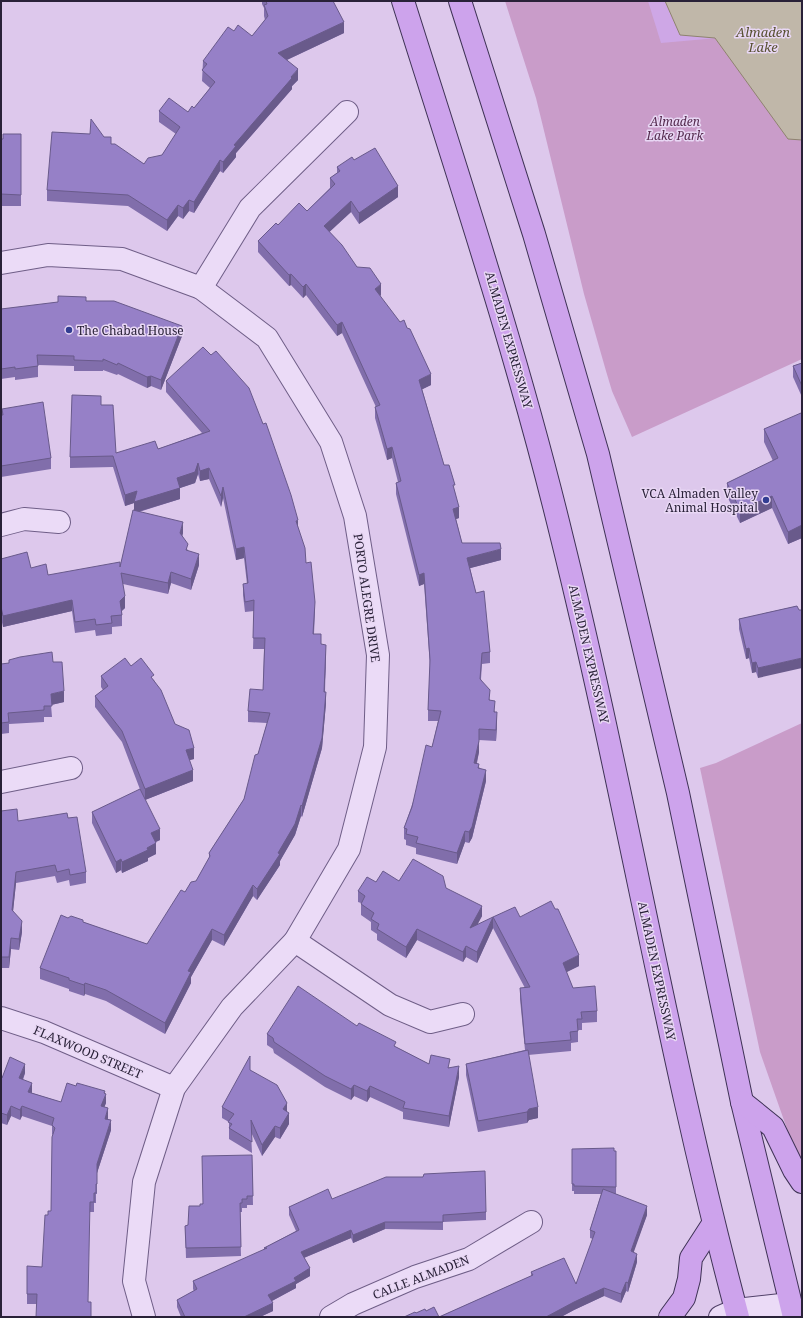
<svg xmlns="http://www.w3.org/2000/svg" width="803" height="1318" font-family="'Noto Serif',serif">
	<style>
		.green { fill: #c99cc9 }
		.sand { fill: #cea7e6 }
		.water { fill: #c0b7a9; stroke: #8e836f }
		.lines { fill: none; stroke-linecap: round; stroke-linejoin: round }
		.street-casing { stroke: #6f5e87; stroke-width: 24 }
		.secondary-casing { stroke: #514169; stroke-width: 24 }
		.primary-casing { stroke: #3e3255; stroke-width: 24 }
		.street { stroke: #ebdbf7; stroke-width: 22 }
		.secondary { stroke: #ebdbf7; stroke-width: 22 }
		.primary { stroke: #cda3ec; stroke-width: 22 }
		.wall { fill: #816eab }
		.shaded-wall { fill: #695a8b }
		.building { fill: #9680c7; stroke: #695a8b }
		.poi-dot { fill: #323d92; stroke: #e8d7f4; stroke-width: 1.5 }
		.labels { text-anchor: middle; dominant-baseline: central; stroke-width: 3; stroke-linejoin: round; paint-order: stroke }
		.park-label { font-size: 12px; font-style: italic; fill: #53294d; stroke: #e8d7f4 }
		.poi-label { font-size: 12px; fill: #292138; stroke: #e8d7f4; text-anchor: start }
		.street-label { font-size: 12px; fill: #292138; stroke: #e8d7f4 }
		.water-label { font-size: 13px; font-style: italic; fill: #575031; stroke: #e8d7f4 }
	</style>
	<rect width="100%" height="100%" fill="#ddc8ec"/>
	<g class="green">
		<path d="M505,1H802V359L632,437L612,391L606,371L584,294L536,98Z"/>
		<path d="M802,723V1166L793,1146L760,1052L700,768L716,763Z"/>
	</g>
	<path class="sand" d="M648,1H720L740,36L661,43Z"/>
	<path class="water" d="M665,1H802V140L788,139L715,38L680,35Z"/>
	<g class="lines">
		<g class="street-casing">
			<g id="street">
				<path d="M1,263L48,255L122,259L201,288L267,338L331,442L355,516L378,655L375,747L349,849L295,941L232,1007L174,1088L144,1182L134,1281L144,1317"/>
				<path d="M201,288L250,208L347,112"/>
				<path d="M1,525L24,519L59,522"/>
				<path d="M1,782L71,768"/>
				<path d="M295,941L390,1005L430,1022L463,1014"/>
				<path d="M1,1018L44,1032L174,1088"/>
				<path d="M331,1317L353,1304L415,1277L469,1259L531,1222"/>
			</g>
		</g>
		<g class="secondary-casing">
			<path id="secondary" d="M720,1317L736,1310L790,1304"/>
		</g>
		<g class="primary-casing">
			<g id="primary">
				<path d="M403,1C459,179 518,356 562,538C626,796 669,1060 738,1317"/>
				<path d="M460,1L534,234L598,454L678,793L742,1102L794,1317"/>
				<path d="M742,1102L773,1127L794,1170L802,1182"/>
				<path d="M670,1317L684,1298L689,1279L691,1258L713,1224"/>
			</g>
		</g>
		<use href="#street" class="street"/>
		<use href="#secondary" class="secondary"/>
		<use href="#primary" class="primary"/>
	</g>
	<g class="wall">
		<path d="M262,1H333L344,33L287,60L298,80L292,86V89L236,153V157L223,173L220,171L194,213L189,211L183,219L178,216L167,231L128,206L47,201V190L90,134L104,137L111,144L144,164L162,155L176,134L159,122V111L188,112L194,108L210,88L202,81L203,61L234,31L252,36L265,20L264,16V8L262,4Z"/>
		<path d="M21,134V206H1V139H3Z"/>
		<path d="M354,160L398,197L359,224L351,212L329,232L357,267L381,295L380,296L431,385L422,389L444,465L455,492L459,518L456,519L462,543L501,560L470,568L490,652V663L482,664L481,679L495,712L497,723L496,741L479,740V752L477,763L486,781L472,838L469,843L465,842L457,864L416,854V848L406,845V840L404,839V828L432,747L438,721H428V710L430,666L424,584L419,586L396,494V483L398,482L392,458L387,460L375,418V407H376L342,333L337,336L306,295L303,298L291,285L289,286L258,252V241L278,225L307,211L330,188V178L337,173V167Z"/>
		<path d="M86,301L182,336L161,390L151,386L147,388L118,374L117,375L103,370V371H74V366L38,365V377L15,380V377L1,379V309Z"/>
		<path d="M802,363V397L793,377V366Z"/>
		<path d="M166,381L298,528L306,563L315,612L314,634L321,644L326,656L325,692L326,703L322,748L302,817L301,816L295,835L280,861V865L257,900L253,896L224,946L212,940L191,977V983L165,1034L106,1001L85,994L84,996L69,991V989L40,979V968L83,922L147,944L185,892L196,881L209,858V853L244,799L258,754L267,723L248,722V711L263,690L264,649H253L254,611L245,612L243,595V584H247L244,558L236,560L223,498L221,507L209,479L200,481L198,474L195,483L180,488V499L139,512L183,533L182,536L188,551L199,565L191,590L171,583L168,594L123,584L125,608L122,611V626L112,627V634L96,636L95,630L75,633L72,611L3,627L1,618V559L31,568L48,575L120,567L134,511V503L125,506L113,467L70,468V457L101,405L116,453L158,449L202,433L166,392Z"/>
		<path d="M2,409L51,458V469L1,477V415H2Z"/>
		<path d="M802,415V538L788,544L772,508L740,523L727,496V483L773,461L764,442V429Z"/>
		<path d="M797,606L758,678L756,672L752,673L749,658L746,659L739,629V619Z"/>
		<path d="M1,664L64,702L51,705L52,717H44V722L9,724V733L1,734Z"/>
		<path d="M131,666L154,680L175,724L194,759L189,760L193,781L145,800L160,840L156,842V854L148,858V861L122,873L121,870L116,873L92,823V812L141,792L122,742L95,707V696L103,690L101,687V676Z"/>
		<path d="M1,811L18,821L68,818L86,872V883L70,886L69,880L57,883L55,876L16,883L13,911L22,932L19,950L11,949L9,968H1Z"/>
		<path d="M399,881L446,888L482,916L477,924L493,928L477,963L466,957L463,962L417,940L406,958L377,940V934L371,930V922L361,915V903L358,902V891L376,882Z"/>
		<path d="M493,917H520L579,966L566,972L573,988L597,1011V1022L582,1023V1030H578V1042L571,1043V1051L528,1055L538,1118L529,1120L527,1123L478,1132L466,1075V1064L525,1050L520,999V988H525L493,928Z"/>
		<path d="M357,1026L396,1047L429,1064L450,1068L459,1077L449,1127L403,1119V1112L370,1097L367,1102L354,1096L351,1100L325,1087L274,1053L273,1049L267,1045V1034Z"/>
		<path d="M250,1070L287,1112L289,1124L280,1139L275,1137L262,1156L251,1132L252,1153L229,1139V1122L222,1118V1107Z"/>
		<path d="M25,1073L23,1080L32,1093L61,1102L76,1086L105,1093L106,1103L104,1107L108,1118V1120L111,1130L97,1173V1194H96V1203H94V1212H90L37,1304H27V1294L42,1267L48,1215L51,1211L53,1135L52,1134V1126L22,1116L20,1120L11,1116L7,1125L1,1123V1077Z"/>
		<path d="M572,1149L616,1151V1194L647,1215L633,1252L637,1262L628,1292L626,1291L621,1303L604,1296L574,1310L561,1317H404L416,1313L426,1311L439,1317L531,1276V1272L576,1284L593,1239L590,1238V1230L601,1194H574V1191H572Z"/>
		<path d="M252,1155L253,1205H247V1208H242V1212H240L241,1256L186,1258L185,1226L188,1225L200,1206Z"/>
		<path d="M332,1199L486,1212V1220L443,1222V1230L385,1229L353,1243L351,1238L304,1258L310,1276L296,1284V1288L272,1301L273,1311L260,1317H181L177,1307V1300L194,1291L193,1289V1281L264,1250V1248L296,1231L289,1215V1207Z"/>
	</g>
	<g class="shaded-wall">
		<path d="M344,22V33L278,64V53Z"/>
		<path d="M298,69V80L292,86V89L236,153V157L223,173V162L234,145Z"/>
		<path d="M220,160V171L194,213V202Z"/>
		<path d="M398,186V197L359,224V213Z"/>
		<path d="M189,200V211L183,219V208Z"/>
		<path d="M351,201V212L324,237V226Z"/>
		<path d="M178,205V216L167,231V220Z"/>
		<path d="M291,274V285L289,286V275Z"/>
		<path d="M306,284V295L303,298V287Z"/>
		<path d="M381,284V295L375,300V289Z"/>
		<path d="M342,322V333L337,336V325Z"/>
		<path d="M182,326V336L161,390V380Z"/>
		<path d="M431,374V385L419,391V380Z"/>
		<path d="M151,376V386L147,388V377Z"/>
		<path d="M392,447V458L387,460V449Z"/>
		<path d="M198,463V474L195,483L177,489V478Z"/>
		<path d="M209,468V479L200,481V471Z"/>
		<path d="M223,487V498L221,507V496Z"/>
		<path d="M180,488V499L134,513V503L125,506V495L137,491Z"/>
		<path d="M772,496V508L740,523V510Z"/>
		<path d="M459,507V518L453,520V509Z"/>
		<path d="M298,520V531L296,521Z"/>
		<path d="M183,522V533L180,544V533Z"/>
		<path d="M802,525V538L788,544V532Z"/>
		<path d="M244,547V558L236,560V549Z"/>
		<path d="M501,549V560L467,569V558Z"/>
		<path d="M199,554V565L191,590V579Z"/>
		<path d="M171,572V583L168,594V583Z"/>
		<path d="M424,573V584L419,586V575Z"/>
		<path d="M125,596V608L120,612V601Z"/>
		<path d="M72,600V611L3,627V616Z"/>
		<path d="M326,645V656L324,703V692Z"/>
		<path d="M749,648V658L746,659V649Z"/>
		<path d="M802,658V668L758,678V668Z"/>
		<path d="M756,662V672L752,673V663Z"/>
		<path d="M64,691V702L51,705V694Z"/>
		<path d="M326,692V703L322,748L302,817V806Z"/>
		<path d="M497,712V723L496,741V730Z"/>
		<path d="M479,741V752L474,774V763Z"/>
		<path d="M194,748V759L186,761V750Z"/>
		<path d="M193,770V781L145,800V789Z"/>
		<path d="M486,770V781L472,838L469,843V832Z"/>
		<path d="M301,805V816L295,835L280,861V865L257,900V889L278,853Z"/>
		<path d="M160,829V840L151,844V833Z"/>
		<path d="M465,831V842L457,864V853Z"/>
		<path d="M156,843V854L148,858V861L122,873V862Z"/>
		<path d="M121,859V870L116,873V862Z"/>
		<path d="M16,872V883L12,921V910Z"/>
		<path d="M253,885V896L224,946V935Z"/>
		<path d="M482,906V916L470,939V928Z"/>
		<path d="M493,917V928L477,963V952Z"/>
		<path d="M22,921V932L19,950V939Z"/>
		<path d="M212,929V940L191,977V983L165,1034V1023L188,971Z"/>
		<path d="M417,929V940L406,958V947Z"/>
		<path d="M11,938V949L9,968V957Z"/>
		<path d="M466,946V957L463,962V952Z"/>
		<path d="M579,955V966L563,974V963Z"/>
		<path d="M85,983V994L84,996V985Z"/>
		<path d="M25,1064V1073L19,1088V1078Z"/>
		<path d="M459,1066V1077L449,1127V1116Z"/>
		<path d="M32,1083V1093L28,1092Z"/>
		<path d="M354,1085V1096L351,1100V1089Z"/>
		<path d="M370,1086V1097L367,1102V1091Z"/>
		<path d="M105,1091V1097L106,1094V1103L101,1116V1106Z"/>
		<path d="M287,1103V1114L283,1109Z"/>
		<path d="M11,1106V1116L7,1125V1115Z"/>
		<path d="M22,1106V1116L20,1120V1110Z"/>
		<path d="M538,1107V1118L529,1120L527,1123V1112L529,1109Z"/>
		<path d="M108,1108V1118L105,1128V1119Z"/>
		<path d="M289,1113V1124L280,1139V1128Z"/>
		<path d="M111,1120V1130L97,1173V1194V1164Z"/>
		<path d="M275,1126V1137L262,1156V1145Z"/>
		<path d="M647,1206V1215L631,1260V1251Z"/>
		<path d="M385,1222V1229L353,1243V1235Z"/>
		<path d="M351,1230V1238L301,1259V1252Z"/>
		<path d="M637,1254V1262L628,1292V1283Z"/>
		<path d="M310,1268V1276L296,1284V1288L268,1303V1295L294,1278Z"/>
		<path d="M626,1282V1291L621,1303V1294Z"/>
		<path d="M604,1288V1296L574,1310L561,1317H546L574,1302Z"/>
		<path d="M273,1303V1311L260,1317H244Z"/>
	</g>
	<g class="building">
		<path d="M266,1H333L344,22L278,53L298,69L291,77L292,78L234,145L236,146L223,162L220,160L194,202L189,200L183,208L178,205L167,220L128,195L47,190L52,132L90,134L91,119L104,137H111V144H115L144,164L148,158L162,155L180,127L159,111L169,98L188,112L192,106L194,108L215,82L202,70L207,64L203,61L228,27L234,31L238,25L252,36L268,16L264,5L267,4Z"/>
		<path d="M3,134H21V195L1,194V139H3Z"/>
		<path d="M375,148L398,186L359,213L351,201L324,226L342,245L357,267L370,268L381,284L375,289L400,322L404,320L407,328L410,329L431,374L419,380L444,465H449L455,485H453L459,507L453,509L462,543H500L501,549L467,558L476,593L484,591L490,652L482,653L480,679L490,690L489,700L495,701L494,712H497L496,730L479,729V741L474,763L479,764L478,768L486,770L472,827L469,832L465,831L457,853L416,843L418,837L406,834L407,829L404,828L412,807L426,745L432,747L441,711L428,710L430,660L424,573L419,575L396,483L401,481L392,447L387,449L375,407L380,405L342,322L337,325L306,284L303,287L291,274L289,275L258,241L276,223L278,225L299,203L307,211L335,184L330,178L340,171L337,167L352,157L354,160Z"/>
		<path d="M58,296L86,297V301H114L182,326L161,380L151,376L147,377L118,363L117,365L103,359V361L74,360V356L37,355L38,366L15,369V367L1,369V309L58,302Z"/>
		<path d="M203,347L211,355L216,351L249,388L263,424L266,423L291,495L298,520L296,521L305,548L306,563L311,562L315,602L313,634H321V644L326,645L324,692H326L322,738L302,806L301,805L295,824L278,853L280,854L257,889L253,885L224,935L212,929L188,971L191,972L165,1023L106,990L85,983L84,985L69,980V978L40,968L61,915L68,918L71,916L83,920V922L147,944L181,890L185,892L191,882L196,881L210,856L209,853L244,799L255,755L258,754L270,713L248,711L250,689L263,690L265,638H253L254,600L245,602L243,584L248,583L244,547L236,549L223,487L221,496L209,468L200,471L198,463L195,472L177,478L180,488L134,502L137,491L125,495L113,456L70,457L72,395L101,396V405H113L116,453L155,441L158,449L210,431L166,381Z"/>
		<path d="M802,363V386L793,366Z"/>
		<path d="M43,402L51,458L1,466V415H3L2,409Z"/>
		<path d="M801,413L802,415V525L788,532L772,496L740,510L727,483L778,458L764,429Z"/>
		<path d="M133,510L183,522L180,533L188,544L186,550L199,554L191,579L171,572L168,583L121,573L125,596L120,601L122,615L111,616L112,623L96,625L95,619L75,622L72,600L3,616L1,607V559L27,552L31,568L46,564L48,575L120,562V567Z"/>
		<path d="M797,606L799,610H802V658L758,668L756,662L752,663L749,648L746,649L739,619Z"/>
		<path d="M52,652L53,662H62L64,691L51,694L52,706H44V710L8,713L9,722L1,723V664L9,663V660L20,657Z"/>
		<path d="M125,658L131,666L141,658L154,675L151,677L161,690L175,724L189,730L194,748L186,750L193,770L145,789L122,731L95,696L108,686L101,676Z"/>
		<path d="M140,789L160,829L151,833L156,843L147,848L148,850L122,862L121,859L116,862L92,812Z"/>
		<path d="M17,809L18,821L67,813L68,818L77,817L86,872L70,875L69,869L57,872L55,865L16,872L12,910L22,921L19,939L11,938L9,957H1V811Z"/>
		<path d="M413,859L443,876L446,888L482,906L470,928L493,917L477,952L466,946L463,952L417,929L406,947L377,929L379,924L371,919L374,913L361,904L365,896L358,891L367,877L376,882L383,871L399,881Z"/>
		<path d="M551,901L555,909H558L579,955L563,963L573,988L595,986L597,1011L581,1012L582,1019H577L578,1031L570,1032L571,1040L525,1044L520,988L530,987L493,917L515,907L520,917Z"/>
		<path d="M298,986L357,1026L359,1023L396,1042L394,1046L429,1064L431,1055L450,1059L448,1068L459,1066L449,1116L403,1108L405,1102L370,1086L367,1091L354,1085L351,1089L325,1076L274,1042L273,1038L267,1034Z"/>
		<path d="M528,1050L538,1107L529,1109L527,1112L478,1121L466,1064Z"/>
		<path d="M250,1056V1070L277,1085L287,1103L283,1109L289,1113L280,1128L275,1126L262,1145L251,1120L252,1142L229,1128L232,1124L228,1122L234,1114L222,1107Z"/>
		<path d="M10,1057L25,1064L19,1078L32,1083L28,1092L61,1102L67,1083L76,1086L77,1083L105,1091L104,1093L106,1094L101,1106L108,1108L105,1119L111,1120L97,1164V1184H96V1193H94V1202H90L88,1302H91V1317H36L37,1294H27V1266L42,1267L45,1215H48V1211H51L52,1137L55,1128L52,1125L54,1118L22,1106L20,1110L11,1106L7,1115L1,1113V1077L2,1078Z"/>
		<path d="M614,1148V1151H616V1187L574,1186V1184H572V1149Z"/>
		<path d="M252,1155L253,1196H247V1199H242V1203H240L241,1247L186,1248L185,1226L188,1225L189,1206H200V1204H203L202,1156Z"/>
		<path d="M485,1171L486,1212L443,1215V1222H385L353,1235L351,1230L301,1252L310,1268L294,1278L296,1281L268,1295L273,1303L244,1317H185L177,1300L197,1289L193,1281L267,1248H264L299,1230L289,1207L328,1189L332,1199L386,1177H423L424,1174Z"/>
		<path d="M603,1189L647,1206L631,1251L637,1254L628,1283L626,1282L621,1294L604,1288L574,1302L546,1317H404L415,1312L416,1313L425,1309L426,1311L434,1307L439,1317L533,1275L531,1272L564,1258L576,1284L595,1232L590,1230Z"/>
	</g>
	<g class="poi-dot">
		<circle cx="69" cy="330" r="4"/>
		<circle cx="766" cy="500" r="4"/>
	</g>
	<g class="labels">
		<g class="park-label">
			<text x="675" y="121">Almaden<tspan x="675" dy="14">Lake Park</tspan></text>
		</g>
		<g class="poi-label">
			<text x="77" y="330">The Chabad House</text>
			<text x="758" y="493" text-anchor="end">VCA Almaden Valley<tspan x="758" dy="14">Animal Hospital</tspan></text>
		</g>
		<g class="street-label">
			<text transform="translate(509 340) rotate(74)">ALMADEN EXPRESSWAY</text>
			<text transform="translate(367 598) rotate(82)">PORTO ALEGRE DRIVE</text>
			<text transform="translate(589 654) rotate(77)">ALMADEN EXPRESSWAY</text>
			<text transform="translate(657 971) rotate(78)">ALMADEN EXPRESSWAY</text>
			<text transform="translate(88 1052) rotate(23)">FLAXWOOD STREET</text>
			<text transform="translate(421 1277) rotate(-21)">CALLE ALMADEN</text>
		</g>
		<g class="water-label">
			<text x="763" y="32">Almaden<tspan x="763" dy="15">Lake</tspan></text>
		</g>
	</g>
	<rect width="803" height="1318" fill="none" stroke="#292138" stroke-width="4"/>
</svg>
